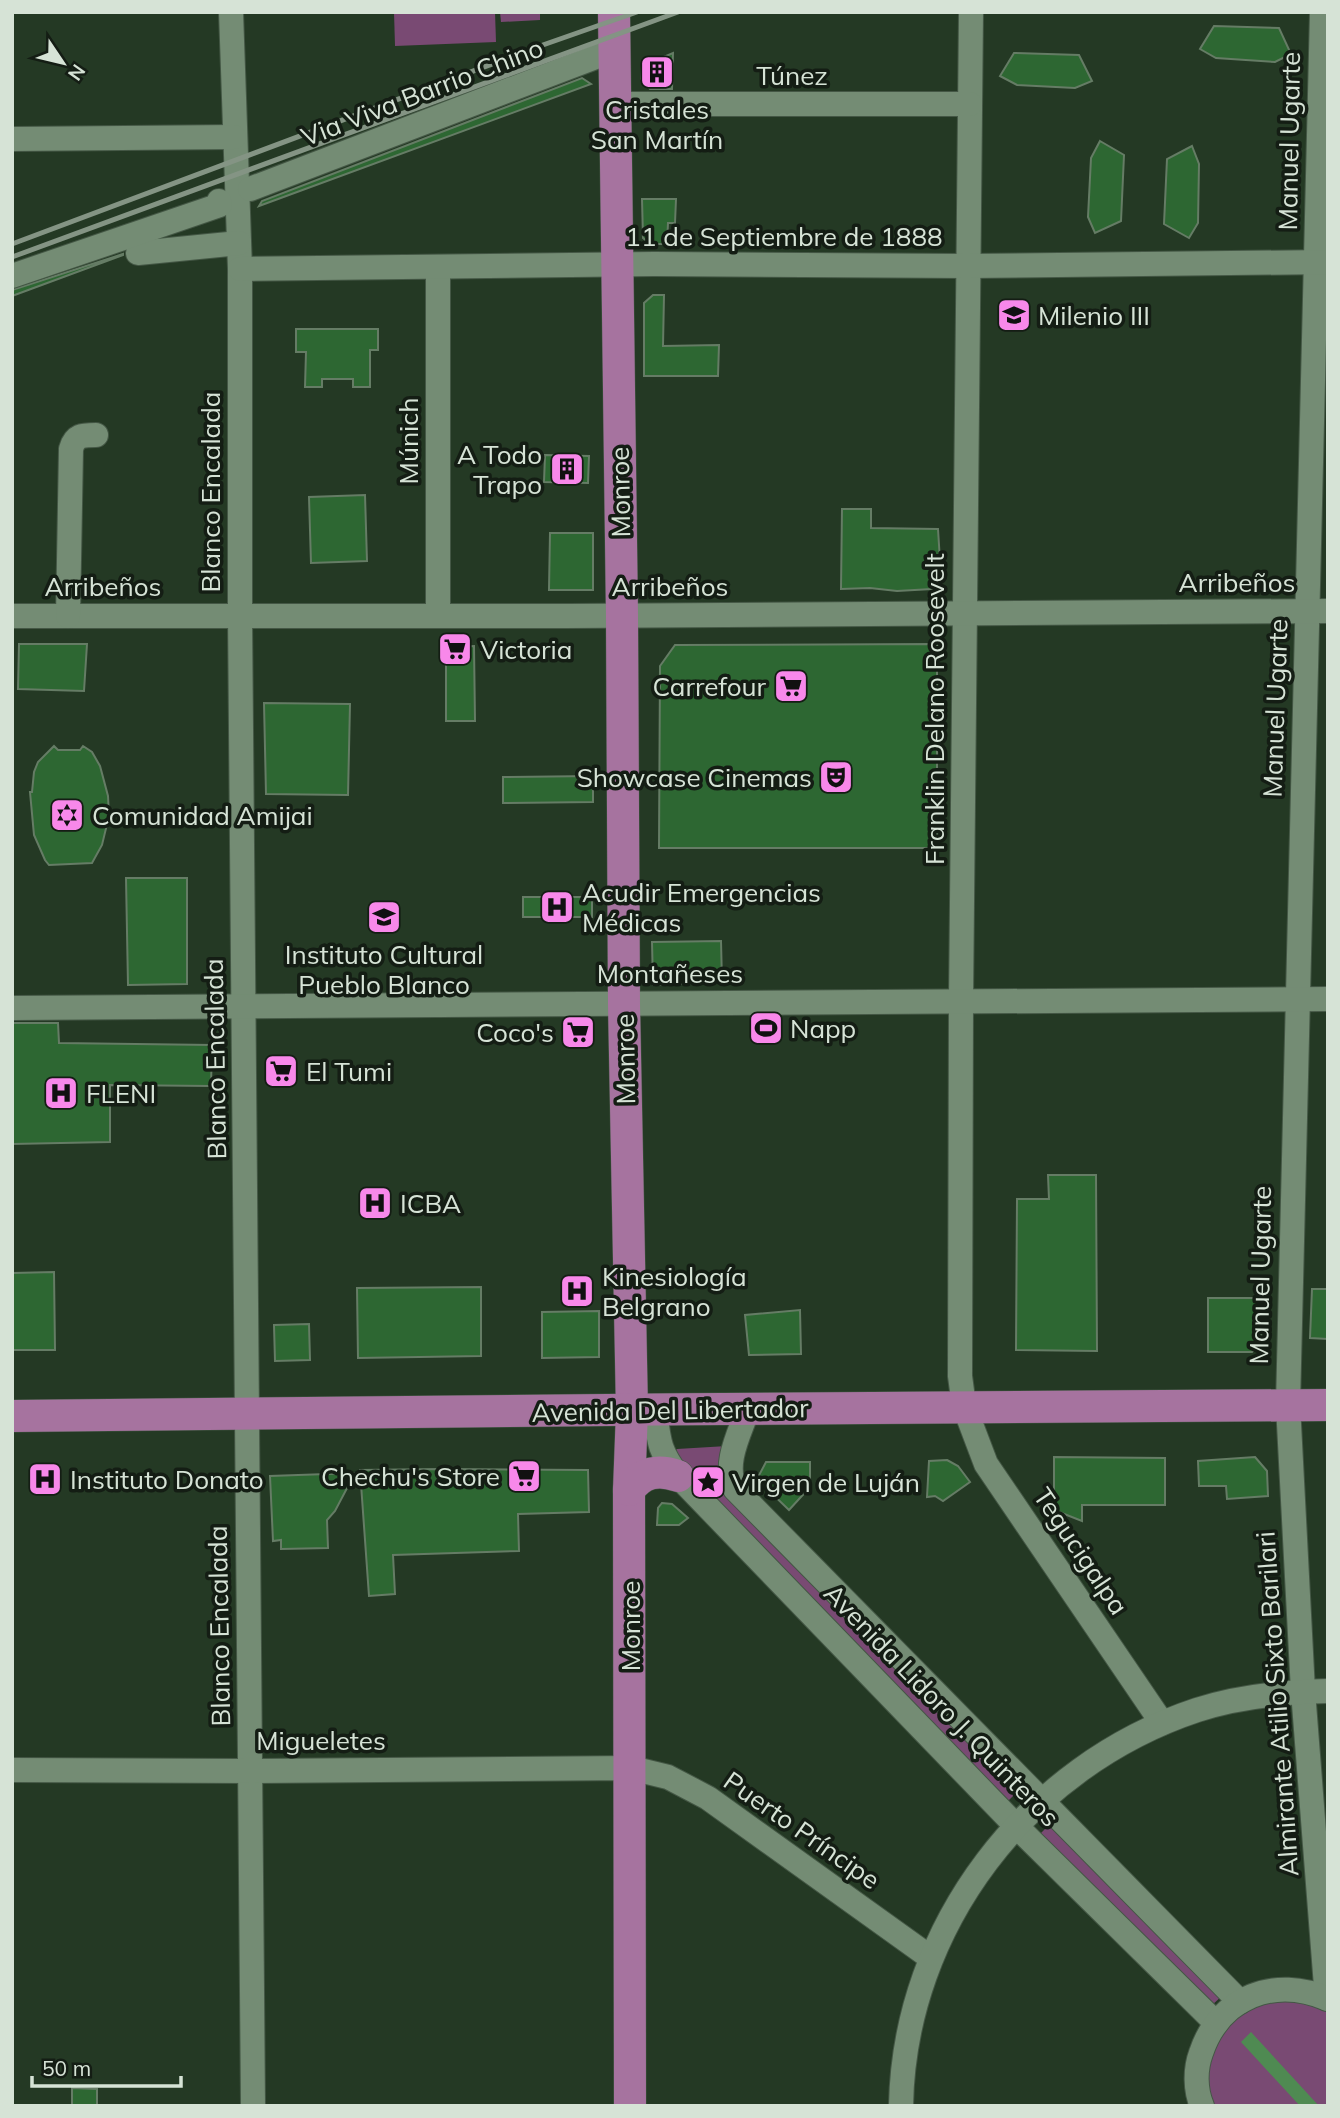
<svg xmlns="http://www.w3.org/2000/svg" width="1340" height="2118" font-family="Mulish,sans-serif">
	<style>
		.green { fill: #794a73 }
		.water { fill: #4f8a52 }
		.building { fill: #2d6732; stroke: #657c65; stroke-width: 2 }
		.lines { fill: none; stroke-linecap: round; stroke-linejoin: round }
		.minor-casing { stroke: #445745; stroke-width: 26 }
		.major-casing { stroke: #445745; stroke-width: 33 }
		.minor { stroke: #748c74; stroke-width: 24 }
		.major { stroke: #a6739f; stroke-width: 32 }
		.rail { stroke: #849484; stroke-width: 5 }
		.labels { text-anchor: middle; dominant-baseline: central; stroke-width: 7; stroke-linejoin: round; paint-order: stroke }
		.street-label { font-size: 26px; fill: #d6e3d6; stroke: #141d14 }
		.poi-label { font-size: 26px; fill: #d6e3d6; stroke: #141d14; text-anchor: start }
	</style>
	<rect width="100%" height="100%" fill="#243924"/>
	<g class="green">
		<path d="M394,12H495L496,42L395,46Z"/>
		<path d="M500,12H540V20L501,22Z"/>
		<path d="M727,1446L722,1457L1019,1790L1008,1801L671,1463L673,1453L677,1449Z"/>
		<path d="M1050,1824L1223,1995L1211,2006L1039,1835Z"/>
		<path d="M1283,1997L1324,2009L1328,2012V2106H1212L1206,2086L1214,2044L1245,2007Z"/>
	</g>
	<path class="water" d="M1251,2032L1319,2106H1300L1241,2042Z"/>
	<g class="building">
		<path d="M1214,26L1279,28L1291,54L1275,62L1216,58L1200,49Z"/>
		<path d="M673,53L672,89H650L641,79L642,66Z"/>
		<path d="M1014,53L1079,55L1092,81L1075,88L1017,85L1000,76Z"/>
		<path d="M582,78L591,84L259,206L262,201Z"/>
		<path d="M1100,141L1124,155L1121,221L1095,233L1088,217L1091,158Z"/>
		<path d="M1192,146L1199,164L1198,223L1189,238L1164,224L1167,159Z"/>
		<path d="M642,199H676L675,223H668L667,244H650L643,238Z"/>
		<path d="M123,254V255L12,296V290Z"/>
		<path d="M653,295H664L663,346L719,345L718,376H644V303Z"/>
		<path d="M296,329H378V350H370V387H353V379H322V387H305L306,352H296Z"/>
		<path d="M545,455L589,456L588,483L544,482Z"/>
		<path d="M365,495L367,561L311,563L309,497Z"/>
		<path d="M842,509H871V528L938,529L941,577L932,589L897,591L870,588L841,589Z"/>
		<path d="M550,533H593V590H549Z"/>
		<path d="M19,644H87L84,691L18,689Z"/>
		<path d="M937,644V848H659L660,666L675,645Z"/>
		<path d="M474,646L475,721H446V647Z"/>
		<path d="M264,703L350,704L348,795L266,794Z"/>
		<path d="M54,746L58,750H80L83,746L92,752L100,766L108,796L109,816L102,845L92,863L49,865L45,860L34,835L30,792H32L34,772L38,762Z"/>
		<path d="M593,776V802L503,803V777Z"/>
		<path d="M126,878H187V984L128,985Z"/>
		<rect x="523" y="897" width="69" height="20"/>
		<path d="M721,941L722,982L653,985L652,942Z"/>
		<path d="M12,1023H58L59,1043L212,1045L211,1086L110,1085V1142L12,1144Z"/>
		<path d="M1048,1175H1096L1097,1351L1016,1350L1017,1199H1049Z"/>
		<path d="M54,1272L55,1350H13V1273Z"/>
		<path d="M481,1287V1356L358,1358L357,1288Z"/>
		<path d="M1312,1289H1328V1339L1310,1338Z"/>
		<path d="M1208,1298H1262L1261,1342L1252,1352H1208Z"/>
		<path d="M800,1310L801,1354L749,1355L745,1315Z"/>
		<path d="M599,1311V1357L542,1358V1312Z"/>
		<path d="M309,1324L310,1360L275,1361L274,1325Z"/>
		<path d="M1054,1457L1165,1458V1505H1082V1521L1054,1510Z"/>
		<path d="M1255,1457L1267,1471L1268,1496L1227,1499L1226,1486H1199L1198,1461Z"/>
		<path d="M947,1460L958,1466L970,1482L943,1501L935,1496L927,1497L929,1461Z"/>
		<path d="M766,1462H810V1487L789,1510L757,1479Z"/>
		<path d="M442,1469L588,1470L589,1512L518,1514L519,1551L393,1555L395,1594L369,1596L360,1470Z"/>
		<path d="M355,1473L335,1511L327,1520L328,1548L281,1549V1540L273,1541L270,1476Z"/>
		<path d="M662,1503L672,1504L688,1518L679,1525H657L658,1508Z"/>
		<path d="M72,2088L97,2089V2106H72Z"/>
	</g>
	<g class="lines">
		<g class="minor-casing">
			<g id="minor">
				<path d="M231,12L240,269V615L253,2106"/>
				<path d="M971,12L961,1001L960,1376L964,1406L986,1464L1162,1723"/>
				<path d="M1322,12L1288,1405L1303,1691L1327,1999"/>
				<path d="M615,104H970"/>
				<path d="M12,139L234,137"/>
				<path d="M250,189L614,50"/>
				<path d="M138,253L239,243"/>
				<path d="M438,268V615"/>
				<path d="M240,269L654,264L967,266L1328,262"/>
				<path d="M12,276L220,205L219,201"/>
				<path d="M12,616H568L1328,611"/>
				<path d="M68,616L71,449C75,435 82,435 96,435"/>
				<path d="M12,1008L1328,999"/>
				<path d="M748,1409C739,1435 723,1463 735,1489L1240,2002"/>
				<path d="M655,1411C659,1443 659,1450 678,1476L1016,1826L1216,2023"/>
				<path d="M12,1770L250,1771L631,1768L668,1777L708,1798L931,1958"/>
				<path d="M901,2106C904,1926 1028,1766 1197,1710C1239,1696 1284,1692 1328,1691"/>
				<path d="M1202,2106C1195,2090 1195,2069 1201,2053C1220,1996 1275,1976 1328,1999"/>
			</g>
		</g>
		<g class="major-casing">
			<g id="major">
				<path d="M614,12L622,616L624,1004L632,1411L629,1490L630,2106"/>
				<path d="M12,1416C451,1413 889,1405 1328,1405"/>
				<path d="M629,1490C642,1472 658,1469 678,1476"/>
			</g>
		</g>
		<use href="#minor" class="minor"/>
		<use href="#major" class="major"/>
		<g class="rail">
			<path d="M12,244L540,46L637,12"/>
			<path d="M12,257L678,12"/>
		</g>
	</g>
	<defs>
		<g id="building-square" transform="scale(1.75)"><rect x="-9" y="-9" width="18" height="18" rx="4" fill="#f888ea" stroke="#141d14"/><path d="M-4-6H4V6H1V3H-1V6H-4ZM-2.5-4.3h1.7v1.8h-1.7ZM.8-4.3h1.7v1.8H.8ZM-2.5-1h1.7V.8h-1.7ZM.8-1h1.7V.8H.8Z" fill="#111"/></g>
		<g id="school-square" transform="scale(1.75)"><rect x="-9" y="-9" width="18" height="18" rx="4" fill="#f888ea" stroke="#141d14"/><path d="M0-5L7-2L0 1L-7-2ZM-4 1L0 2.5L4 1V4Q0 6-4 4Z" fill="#111"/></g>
		<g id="supermarket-square" transform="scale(1.75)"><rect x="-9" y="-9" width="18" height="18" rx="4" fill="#f888ea" stroke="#141d14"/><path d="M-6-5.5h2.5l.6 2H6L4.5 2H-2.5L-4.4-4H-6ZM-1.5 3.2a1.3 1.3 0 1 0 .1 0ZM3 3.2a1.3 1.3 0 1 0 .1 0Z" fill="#111"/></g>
		<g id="theatre-square" transform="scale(1.75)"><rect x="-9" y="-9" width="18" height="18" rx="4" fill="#f888ea" stroke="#141d14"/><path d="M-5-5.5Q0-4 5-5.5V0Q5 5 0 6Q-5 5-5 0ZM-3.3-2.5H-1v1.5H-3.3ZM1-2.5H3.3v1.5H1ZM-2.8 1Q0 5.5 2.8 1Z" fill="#111"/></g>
		<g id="synagogue-square" transform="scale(1.75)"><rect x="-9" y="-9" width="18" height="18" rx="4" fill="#f888ea" stroke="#141d14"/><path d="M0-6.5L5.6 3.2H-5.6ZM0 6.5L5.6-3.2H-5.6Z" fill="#111"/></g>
		<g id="hospital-square" transform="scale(1.75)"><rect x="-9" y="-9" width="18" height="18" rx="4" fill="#f888ea" stroke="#141d14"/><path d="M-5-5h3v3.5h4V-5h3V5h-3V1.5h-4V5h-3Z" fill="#111"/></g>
		<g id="stadium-square" transform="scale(1.75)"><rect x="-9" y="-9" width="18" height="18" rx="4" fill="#f888ea" stroke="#141d14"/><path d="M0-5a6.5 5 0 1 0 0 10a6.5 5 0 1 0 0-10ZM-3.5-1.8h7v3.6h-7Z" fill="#111"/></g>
		<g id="sight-square" transform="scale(1.75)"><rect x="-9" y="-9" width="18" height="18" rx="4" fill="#f888ea" stroke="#141d14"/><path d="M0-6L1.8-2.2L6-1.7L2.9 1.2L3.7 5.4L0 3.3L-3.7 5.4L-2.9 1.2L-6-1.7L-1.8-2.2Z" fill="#111"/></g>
	</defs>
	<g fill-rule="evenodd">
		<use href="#building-square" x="657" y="72"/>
		<use href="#school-square" x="1014" y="315"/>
		<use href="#building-square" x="567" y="469"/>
		<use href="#supermarket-square" x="455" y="649"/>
		<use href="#supermarket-square" x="791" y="686"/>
		<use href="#theatre-square" x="836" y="777"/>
		<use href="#synagogue-square" x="67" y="815"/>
		<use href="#hospital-square" x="557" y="907"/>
		<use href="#school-square" x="384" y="917"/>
		<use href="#stadium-square" x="766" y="1028"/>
		<use href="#supermarket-square" x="578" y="1032"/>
		<use href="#supermarket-square" x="281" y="1071"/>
		<use href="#hospital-square" x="61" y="1093"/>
		<use href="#hospital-square" x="375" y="1203"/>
		<use href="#hospital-square" x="577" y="1291"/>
		<use href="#supermarket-square" x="524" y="1476"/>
		<use href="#hospital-square" x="45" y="1479"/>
		<use href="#sight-square" x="708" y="1482"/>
	</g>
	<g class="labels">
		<g class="street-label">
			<text x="792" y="75">Túnez</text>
			<text transform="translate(422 92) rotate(-21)">Via Viva Barrio Chino</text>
			<text transform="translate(1289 141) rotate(-89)">Manuel Ugarte</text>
			<text x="784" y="236">11 de Septiembre de 1888</text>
			<text transform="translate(408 441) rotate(-90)">Múnich</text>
			<text transform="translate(210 492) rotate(-90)">Blanco Encalada</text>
			<text transform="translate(620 492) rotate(-91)">Monroe</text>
			<text x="1237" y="582">Arribeños</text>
			<text x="103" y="586">Arribeños</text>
			<text x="670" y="586">Arribeños</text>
			<text transform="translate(1275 708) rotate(-88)">Manuel Ugarte</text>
			<text transform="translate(934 709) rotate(-90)">Franklin Delano Roosevelt</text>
			<text x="670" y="973">Montañeses</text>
			<text transform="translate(215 1059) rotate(-91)">Blanco Encalada</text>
			<text transform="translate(625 1059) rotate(-91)">Monroe</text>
			<text transform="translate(1260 1275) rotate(-89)">Manuel Ugarte</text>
			<text transform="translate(670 1410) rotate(-1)">Avenida Del Libertador</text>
			<text transform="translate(1081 1551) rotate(56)">Tegucigalpa</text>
			<text transform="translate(219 1626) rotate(-91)">Blanco Encalada</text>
			<text transform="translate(630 1626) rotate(-90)">Monroe</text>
			<text transform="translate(1277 1704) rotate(-94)">Almirante Atilio Sixto Barilari</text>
			<text transform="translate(942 1705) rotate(46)">Avenida Lidoro J. Quinteros</text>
			<text x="321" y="1740">Migueletes</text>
			<text transform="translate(802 1830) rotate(35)">Puerto Príncipe</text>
		</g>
		<g class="poi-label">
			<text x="657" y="109" text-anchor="middle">Cristales<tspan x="657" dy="30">San Martín</tspan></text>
			<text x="1038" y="315">Milenio III</text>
			<text x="542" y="454" text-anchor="end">A Todo<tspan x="542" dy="30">Trapo</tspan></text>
			<text x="480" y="649">Victoria</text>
			<text x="766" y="686" text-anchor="end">Carrefour</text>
			<text x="812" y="777" text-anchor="end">Showcase Cinemas</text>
			<text x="92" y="815">Comunidad Amijai</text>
			<text x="582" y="892">Acudir Emergencias<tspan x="582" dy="30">Médicas</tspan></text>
			<text x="384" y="954" text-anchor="middle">Instituto Cultural<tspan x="384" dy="30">Pueblo Blanco</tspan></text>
			<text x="790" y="1028">Napp</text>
			<text x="554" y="1032" text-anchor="end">Coco's</text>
			<text x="306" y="1071">El Tumi</text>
			<text x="86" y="1093">FLENI</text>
			<text x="400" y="1203">ICBA</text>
			<text x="602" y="1276">Kinesiología<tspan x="602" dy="30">Belgrano</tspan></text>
			<text x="500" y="1476" text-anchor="end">Chechu's Store</text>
			<text x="70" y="1479">Instituto Donato</text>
			<text x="732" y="1482">Virgen de Luján</text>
		</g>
	</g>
	<rect width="1340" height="2118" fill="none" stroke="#d6e3d6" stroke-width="28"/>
	<g transform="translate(63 63) rotate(125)" stroke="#141d14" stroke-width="5" paint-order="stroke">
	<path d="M0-5L12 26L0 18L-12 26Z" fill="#d6e3d6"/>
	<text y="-10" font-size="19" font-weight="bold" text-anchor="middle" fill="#d6e3d6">N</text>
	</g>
	<path d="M32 2076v10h149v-10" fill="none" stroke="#d6e3d6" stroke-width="3.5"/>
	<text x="42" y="2076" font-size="21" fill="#d6e3d6" stroke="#141d14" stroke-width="5" paint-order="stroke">50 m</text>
</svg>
